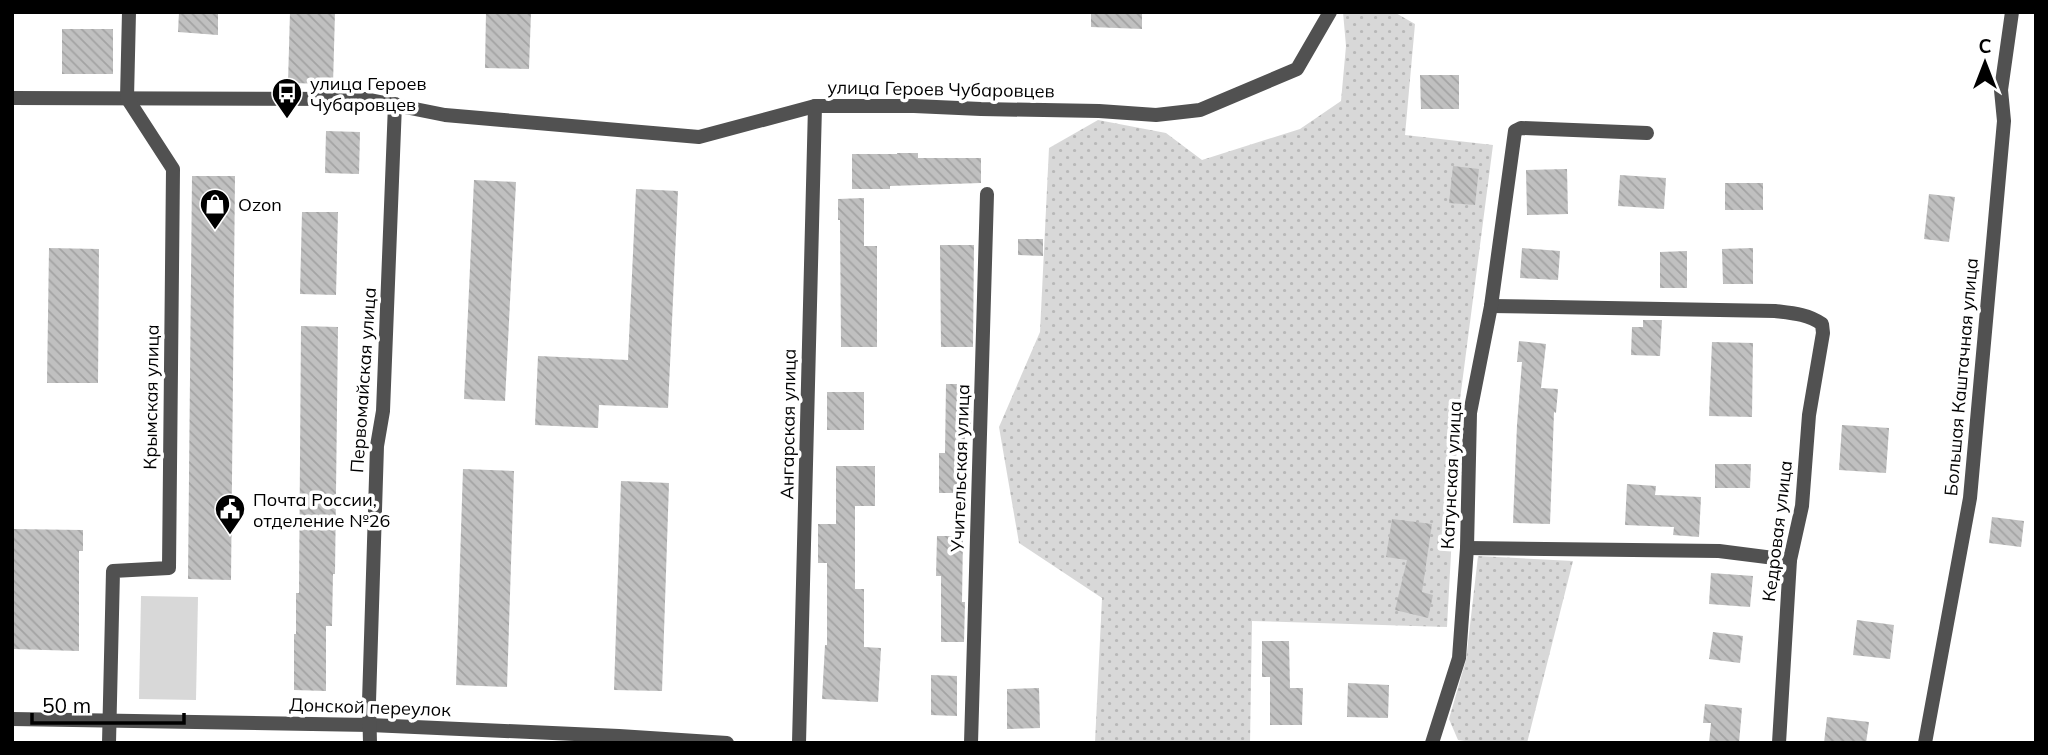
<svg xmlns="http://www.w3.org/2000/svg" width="2048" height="755" font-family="Mulish,sans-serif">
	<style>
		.grass { fill: url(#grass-dots) }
		.pitch { fill: #d8d8d8 }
		.building { fill: url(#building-back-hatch) }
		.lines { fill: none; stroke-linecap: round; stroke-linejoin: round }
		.minor { stroke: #515151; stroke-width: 14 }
		.labels { text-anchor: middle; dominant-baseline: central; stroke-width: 7; stroke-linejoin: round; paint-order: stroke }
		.poi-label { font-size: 18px; fill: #000; stroke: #fff; text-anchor: start }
		.street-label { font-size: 18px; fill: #000; stroke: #fff }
	</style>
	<defs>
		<pattern id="grass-dots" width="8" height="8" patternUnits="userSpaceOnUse" patternTransform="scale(1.75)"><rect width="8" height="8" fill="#d8d8d8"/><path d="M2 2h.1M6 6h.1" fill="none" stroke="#b8b8b8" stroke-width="1.8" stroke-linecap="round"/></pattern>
		<pattern id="building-back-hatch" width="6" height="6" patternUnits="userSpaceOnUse" patternTransform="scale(1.75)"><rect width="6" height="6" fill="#c0c0c0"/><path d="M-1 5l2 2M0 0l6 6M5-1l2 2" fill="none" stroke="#a3a3a3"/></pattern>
	</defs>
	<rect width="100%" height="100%" fill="#fff"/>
	<g class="grass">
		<path d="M1343,12H1394L1415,24L1405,135L1493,145L1459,407L1447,627L1252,621L1250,743H1095L1102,598L1019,543L999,427L1040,332L1049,148L1098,120L1166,133L1202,160L1300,129L1341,101L1346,46Z"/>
		<path d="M1478,556L1573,561L1527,743H1479L1458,740L1449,719L1466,660Z"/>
	</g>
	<path class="pitch" d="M141,596L198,597L196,700L139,699Z"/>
	<g class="building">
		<path d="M179,12H218V35L178,32Z"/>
		<path d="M290,12H335L333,84L288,83Z"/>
		<path d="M486,12H531L529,69L485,68Z"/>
		<path d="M1091,12H1142V29L1091,27Z"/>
		<rect x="62" y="29" width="51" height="45"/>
		<path d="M1420,75H1459V109H1421Z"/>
		<path d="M326,131L360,132L359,174L325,173Z"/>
		<path d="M897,153H918V158H981V183L890,186V189H852V154H897Z"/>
		<path d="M1453,166L1479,169L1475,205L1449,203Z"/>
		<path d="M1567,169L1568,214L1527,215L1526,170Z"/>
		<path d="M1620,175L1666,178L1664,209L1618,206Z"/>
		<path d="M192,176H235L231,580L188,579Z"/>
		<path d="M474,180L516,182L505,401L464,399Z"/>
		<rect x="1725" y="183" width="38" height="27"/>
		<path d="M636,189L678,191L668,408L599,405L598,428L535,425L538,356L628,360Z"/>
		<path d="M1929,194L1955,197L1949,242L1924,239Z"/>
		<path d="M864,198V246H877V347H841L840,220H838V199Z"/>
		<path d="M302,212H338L336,295L300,294Z"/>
		<path d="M1018,239H1043V256L1018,255Z"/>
		<path d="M940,245H974L973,347H941Z"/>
		<path d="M49,248L99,249L98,383H47Z"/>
		<path d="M1522,248L1560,251L1558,280L1520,278Z"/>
		<path d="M1753,248V284H1723L1722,249Z"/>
		<path d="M1687,251V288H1660V252Z"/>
		<path d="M1643,320H1662L1660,356L1631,355L1632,327H1643Z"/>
		<path d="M301,326L338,327L335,574H333L332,626H326V691L294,690V634H296V593H299Z"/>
		<path d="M1519,341L1546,344L1541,388L1558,389L1556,413L1554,412L1550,524L1513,523L1517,425L1522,362H1517Z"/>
		<path d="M1712,342L1753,343L1752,417L1709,416Z"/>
		<path d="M946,384H972L971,424H965V493H939V453H945Z"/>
		<rect x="827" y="392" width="37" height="38"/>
		<path d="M1842,425L1889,428L1886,473L1839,470Z"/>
		<path d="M1715,464H1751L1750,488H1715Z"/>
		<path d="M836,466H875V506H855V589H864V647L881,648L878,702L822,699L825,645H827V563H818V524H836Z"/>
		<path d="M463,469L514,471L507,687L456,685Z"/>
		<path d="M621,481L669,483L662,691L614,690Z"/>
		<path d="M1627,484L1656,486L1655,495L1701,497L1699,537L1673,535L1674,527L1625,525Z"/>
		<path d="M1992,517L2024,521L2021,547L1989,543Z"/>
		<path d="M1392,519L1432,524L1422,592L1433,595L1428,618L1395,610L1407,560L1386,557Z"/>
		<path d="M12,529L83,530V551H79V651L12,649Z"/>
		<path d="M937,536H963L962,602H965L964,642H941V576H936Z"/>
		<path d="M1711,573L1753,576L1750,607L1709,604Z"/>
		<path d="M1857,620L1894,625L1890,659L1853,655Z"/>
		<path d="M1713,632L1743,636L1740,663L1709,659Z"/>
		<path d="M1262,641H1289L1290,688H1303L1302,725H1270V677H1262Z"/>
		<path d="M931,675L957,676V716L931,715Z"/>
		<path d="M1348,683L1389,685L1388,718L1347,717Z"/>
		<path d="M1039,688L1040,728L1007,729V689Z"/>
		<path d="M1705,704L1742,708L1739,743H1709L1711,723H1703Z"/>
		<path d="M1827,717L1869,722L1866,743H1824Z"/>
	</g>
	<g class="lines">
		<g class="minor">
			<path d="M12,98L365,99L445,115L699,137L815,106H914L981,109L1099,111L1156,115L1200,110L1297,69L1330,12"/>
			<path d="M1491,306L1775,311C1792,313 1808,314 1822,324L1823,333L1809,415L1802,506L1790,560L1779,743"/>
			<path d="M1467,548L1719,551L1790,560"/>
			<path d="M12,719L370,725L619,736L727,743"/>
			<path d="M109,743L113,571L169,568L173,169L127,98L129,12"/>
			<path d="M370,743L369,702L377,446L383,411L395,104"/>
			<path d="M799,743L815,106"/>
			<path d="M971,743L987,194"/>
			<path d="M1432,743L1459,658L1467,548L1470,413L1491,306L1515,131L1521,128L1647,133"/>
			<path d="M1925,743L1970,498L2004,121L2001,90L2012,12"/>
		</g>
	</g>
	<defs>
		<g id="bus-pin" transform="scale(1.575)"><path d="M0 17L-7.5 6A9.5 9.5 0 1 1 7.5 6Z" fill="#000" stroke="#fff"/><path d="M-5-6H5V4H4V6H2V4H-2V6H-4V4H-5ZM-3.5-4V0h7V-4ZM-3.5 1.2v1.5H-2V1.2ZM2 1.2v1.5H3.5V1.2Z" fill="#fff"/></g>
		<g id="shop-pin" transform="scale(1.575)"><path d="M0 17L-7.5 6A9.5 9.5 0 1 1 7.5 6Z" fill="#000" stroke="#fff"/><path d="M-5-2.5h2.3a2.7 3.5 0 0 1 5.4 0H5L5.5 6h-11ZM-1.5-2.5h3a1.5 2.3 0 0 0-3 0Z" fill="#fff"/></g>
		<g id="civic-pin" transform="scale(1.575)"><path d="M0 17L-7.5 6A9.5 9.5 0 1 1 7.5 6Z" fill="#000" stroke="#fff"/><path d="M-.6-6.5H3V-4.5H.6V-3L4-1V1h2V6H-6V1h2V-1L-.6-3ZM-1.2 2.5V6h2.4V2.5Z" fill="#fff"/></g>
	</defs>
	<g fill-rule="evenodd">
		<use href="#bus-pin" x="287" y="93"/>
		<use href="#shop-pin" x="215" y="204"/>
		<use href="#civic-pin" x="230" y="509"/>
	</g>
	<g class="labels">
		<g class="poi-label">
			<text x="310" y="83">улица Героев<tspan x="310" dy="21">Чубаровцев</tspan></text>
			<text x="238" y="204">Ozon</text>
			<text x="253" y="499">Почта России,<tspan x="253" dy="21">отделение №26</tspan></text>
		</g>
		<g class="street-label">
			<text transform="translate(941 89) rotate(1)">улица Героев Чубаровцев</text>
			<text transform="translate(1961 377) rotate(-85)">Большая Каштачная улица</text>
			<text transform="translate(363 380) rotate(-86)">Первомайская улица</text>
			<text transform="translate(151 397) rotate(-89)">Крымская улица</text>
			<text transform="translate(788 424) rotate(-89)">Ангарская улица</text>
			<text transform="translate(960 468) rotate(-88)">Учительская улица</text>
			<text transform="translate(1451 475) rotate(-87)">Катунская улица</text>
			<text transform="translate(1777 531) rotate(-83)">Кедровая улица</text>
			<text transform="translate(370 707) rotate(2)">Донской переулок</text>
		</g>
	</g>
	<rect width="2048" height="755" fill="none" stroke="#000000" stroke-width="28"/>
	<g transform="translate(1985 63)" stroke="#ffffff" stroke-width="5" paint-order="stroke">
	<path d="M0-5L12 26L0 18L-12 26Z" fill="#000000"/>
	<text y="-10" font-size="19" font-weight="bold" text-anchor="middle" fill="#000000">С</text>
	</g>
	<path d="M32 713v10h152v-10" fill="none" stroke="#000000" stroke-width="3.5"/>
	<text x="42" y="713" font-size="21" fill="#000000" stroke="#ffffff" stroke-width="5" paint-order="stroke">50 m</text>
</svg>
